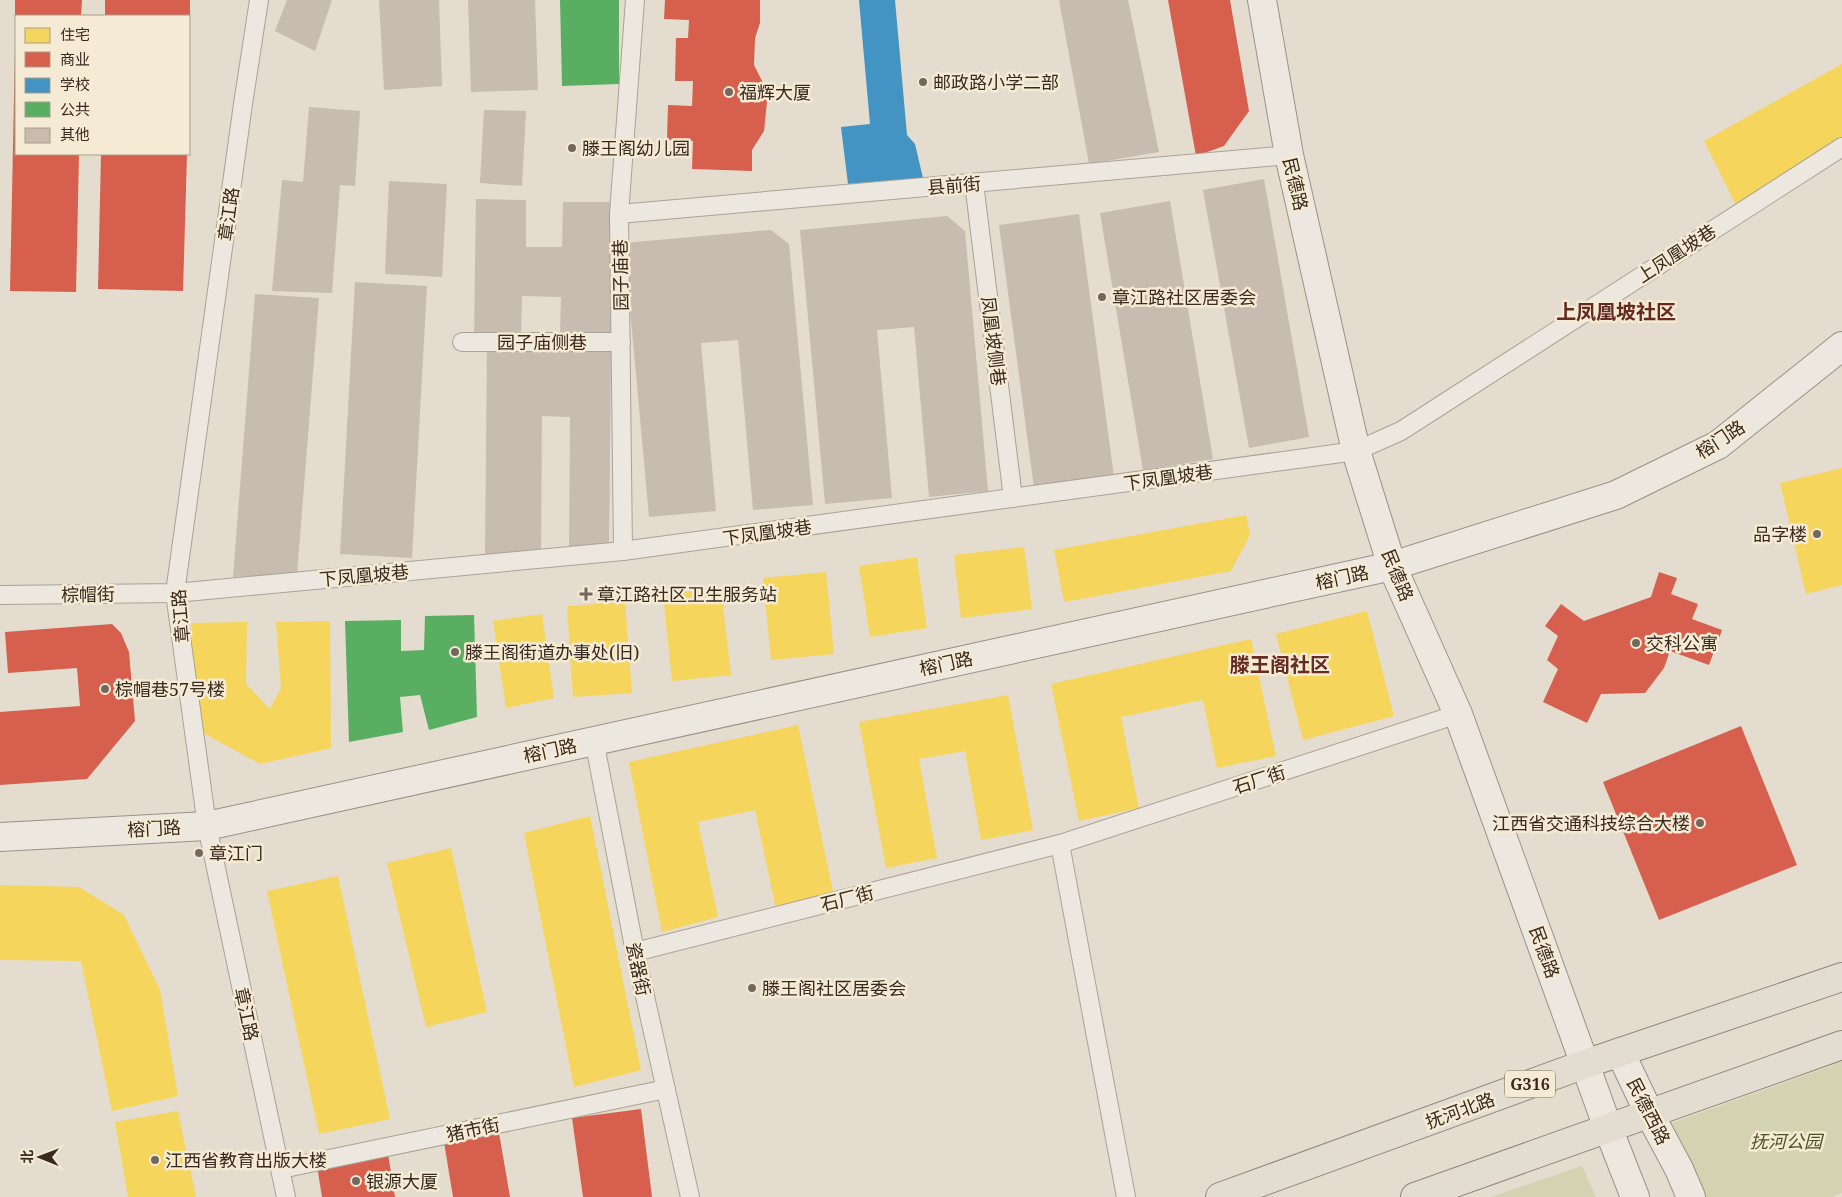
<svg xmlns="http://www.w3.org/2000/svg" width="1842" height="1197" font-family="'Noto Serif','Noto Sans SC',serif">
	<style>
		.green { fill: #d4d3b1 }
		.homes { fill: #f6d55c }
		.shops { fill: #d6604d }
		.schools { fill: #4393c3 }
		.public { fill: #5aae61 }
		.building { fill: #c8bbaf }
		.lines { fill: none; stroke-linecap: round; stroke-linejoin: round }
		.lane-casing { stroke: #a9a297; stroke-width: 20 }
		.secondary-casing { stroke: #999187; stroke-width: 30 }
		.primary-casing { stroke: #8f877e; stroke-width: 30 }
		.lane { stroke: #ece8df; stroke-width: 18 }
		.secondary { stroke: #ece8df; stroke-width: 28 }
		.primary { stroke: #e3ddd1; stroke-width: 28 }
		.poi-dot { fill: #74685c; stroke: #f5ead4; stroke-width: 2 }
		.labels { text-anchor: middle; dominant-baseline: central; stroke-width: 5; stroke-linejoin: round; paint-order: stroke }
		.shield { fill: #f5ead4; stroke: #716455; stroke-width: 1 }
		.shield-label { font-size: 16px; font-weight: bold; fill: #382a1f }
		.poi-label { font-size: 18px; fill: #382a1f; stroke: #f5ead4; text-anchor: start }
		.street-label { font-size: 18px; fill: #382a1f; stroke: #f5ead4 }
		.park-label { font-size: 18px; font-style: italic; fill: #4a5426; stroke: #f5ead4 }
		.quarter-label { font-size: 20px; font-weight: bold; fill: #642c20; stroke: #f5ead4 }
	</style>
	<rect width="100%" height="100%" fill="#e4dcce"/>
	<g class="green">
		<path d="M1842,1062V1193L1832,1197H1703L1669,1124Z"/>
		<path d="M1582,1166L1596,1197H1491Z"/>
	</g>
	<g class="homes">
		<path d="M1842,64V138L1736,205L1704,141Z"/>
		<path d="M1842,468V585L1806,594L1780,483Z"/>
		<path d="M1246,515L1250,535L1231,571L1064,602L1054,550Z"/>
		<path d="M1024,547L1032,609L961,618L954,555Z"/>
		<path d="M917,557L927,628L870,637L859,566Z"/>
		<path d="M826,572L834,654L771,660L763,578Z"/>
		<path d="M721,588L731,675L672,681L663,594Z"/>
		<path d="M625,602L632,693L573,697L567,606Z"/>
		<path d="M1367,611L1394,716L1303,740L1276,634Z"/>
		<path d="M542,614L554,698L506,708L493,621Z"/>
		<path d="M330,621L331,748L260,764L194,728L191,623L247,622L246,684L270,709L281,688L276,622Z"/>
		<path d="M1251,639L1276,756L1217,768L1203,700L1121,717L1139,808L1079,821L1051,684Z"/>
		<path d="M1008,695L1033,830L981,840L965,751L919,759L937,858L886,868L859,722Z"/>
		<path d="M798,725L834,896L776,909L755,810L698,822L718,917L662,932L629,762Z"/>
		<path d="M590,816L641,1070L574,1087L524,833Z"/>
		<path d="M451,848L487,1012L426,1027L387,863Z"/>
		<path d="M338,876L390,1119L319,1134L267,891Z"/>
		<path d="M0,885L79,887L124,915L160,990L178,1096L112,1111L81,961L0,960Z"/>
		<path d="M178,1111L196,1197H128L115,1122Z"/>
	</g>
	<g class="shops">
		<path d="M15,0H82L81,16H15Z"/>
		<rect x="105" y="0" width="85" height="16"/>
		<path d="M665,0H760V23L755,38L754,65L762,81L767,102L764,131L752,150V171L692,169L693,141L667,140L668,105L692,106L693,81H675L676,38H688L689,20L664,19Z"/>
		<path d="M1168,0H1230L1249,111L1224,146L1196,156Z"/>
		<path d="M15,48H16V154H79L76,292L10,291Z"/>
		<path d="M101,154H187L183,291L98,289Z"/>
		<path d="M1659,572L1677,578L1671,594L1698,604L1692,619L1722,630L1709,665L1670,651L1664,668L1645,693L1601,694L1587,723L1543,702L1558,669L1547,660L1558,636L1545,626L1561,604L1584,621L1651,597Z"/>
		<path d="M112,624L121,633L129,652L135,721L87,779L0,785V712L80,706L77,668L8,673L5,632Z"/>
		<path d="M1741,726L1797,865L1659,920L1603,782Z"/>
		<path d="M641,1109L652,1197H583L572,1118Z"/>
		<path d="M499,1133L510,1197H453L444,1142Z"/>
		<path d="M388,1154L395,1197H322L317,1166Z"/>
	</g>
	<path class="schools" d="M859,0H895L907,135L915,144L923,178L848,184L841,127L870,124Z"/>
	<g class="public">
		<path d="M560,0H619V84L562,86Z"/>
		<path d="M474,615L477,717L429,730L420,695L400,697L403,732L349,742L345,621L401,620V651L424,650L425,616Z"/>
	</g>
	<g class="building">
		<path d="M287,0H332L315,51L275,31Z"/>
		<path d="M379,0H439L442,86L384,90Z"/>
		<path d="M468,0H535L538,90L471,92Z"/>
		<path d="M1059,0H1128L1159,152L1089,164Z"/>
		<path d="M309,107L360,111L355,186L340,185L332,293L272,291L282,180L303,182Z"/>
		<path d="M484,110L526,111L522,186L480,183Z"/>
		<path d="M1264,179L1309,437L1249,448L1203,190Z"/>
		<path d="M389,181L447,184L442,277L385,274Z"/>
		<path d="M476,199L526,200V247H562L563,202H613L611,336L560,335L561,297L522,296L521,337L474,336Z"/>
		<path d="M1170,201L1213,459L1143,470L1100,213Z"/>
		<path d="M1079,214L1114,477L1034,488L999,225Z"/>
		<path d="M947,216L965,231L988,491L929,497L914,327L877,330L892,498L825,504L800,230Z"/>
		<path d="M771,230L789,244L813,505L753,510L738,340L701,343L716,511L649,517L624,243Z"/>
		<path d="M355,282L427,286L412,558L340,554Z"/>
		<path d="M255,294L319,298L297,574L233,577Z"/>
		<path d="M487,345L611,346L609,552L569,551L570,417L542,416L541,556L485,555Z"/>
	</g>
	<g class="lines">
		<g class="lane-casing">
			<g id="lane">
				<path d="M259,0L243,104L175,593L207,826L286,1197"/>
				<path d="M974,183L1013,498"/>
				<path d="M619,214L1289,155"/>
				<path d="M462,342H621"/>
				<path d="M623,551L619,214L635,0"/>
				<path d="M0,595L175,593L623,551L1356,451L1401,431L1842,147"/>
				<path d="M594,740L635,952L690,1197"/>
				<path d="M1060,844L1126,1197"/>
				<path d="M635,952L1060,844L1458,714"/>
				<path d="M281,1169L666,1089"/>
			</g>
		</g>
		<g class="secondary-casing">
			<g id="secondary">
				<path d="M1262,0L1289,155L1356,451L1392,566L1458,714L1608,1128L1635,1197"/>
				<path d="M0,837L207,826L1392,566L1616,495L1718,445L1842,346"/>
				<path d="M1620,1052L1649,1113L1679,1169L1691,1197"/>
			</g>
		</g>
		<g class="primary-casing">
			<g id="primary">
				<path d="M1220,1197L1585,1064L1842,977"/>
				<path d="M1415,1197L1842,1045"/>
			</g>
		</g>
		<use href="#lane" class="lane"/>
		<use href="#secondary" class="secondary"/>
		<use href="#primary" class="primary"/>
	</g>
	<g class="poi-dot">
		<circle cx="923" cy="82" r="5"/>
		<circle cx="729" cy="92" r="5"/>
		<circle cx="572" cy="148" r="5"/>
		<circle cx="1102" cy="297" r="5"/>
		<circle cx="1817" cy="534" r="5"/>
		<path d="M583.5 586.5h5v5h5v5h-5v5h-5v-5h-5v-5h5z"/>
		<circle cx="1636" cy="643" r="5"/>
		<circle cx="455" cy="652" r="5"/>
		<circle cx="105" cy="689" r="5"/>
		<circle cx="1700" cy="823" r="5"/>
		<circle cx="199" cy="853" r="5"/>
		<circle cx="752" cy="988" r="5"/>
		<circle cx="155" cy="1160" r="5"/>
		<circle cx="356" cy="1181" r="5"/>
	</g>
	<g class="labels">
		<rect class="shield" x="1505" y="1070.5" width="50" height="27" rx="4"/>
		<g class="shield-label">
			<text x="1530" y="1084">G316</text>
		</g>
		<g class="poi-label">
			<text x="933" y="82">邮政路小学二部</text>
			<text x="739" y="92">福辉大厦</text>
			<text x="582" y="148">滕王阁幼儿园</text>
			<text x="1112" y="297">章江路社区居委会</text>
			<text x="1807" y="534" text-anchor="end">品字楼</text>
			<text x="597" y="594">章江路社区卫生服务站</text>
			<text x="1646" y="643">交科公寓</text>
			<text x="465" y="652">滕王阁街道办事处(旧)</text>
			<text x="115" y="689">棕帽巷57号楼</text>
			<text x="1690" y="823" text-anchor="end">江西省交通科技综合大楼</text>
			<text x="209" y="853">章江门</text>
			<text x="762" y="988">滕王阁社区居委会</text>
			<text x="165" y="1160">江西省教育出版大楼</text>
			<text x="366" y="1181">银源大厦</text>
		</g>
		<g class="street-label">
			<text transform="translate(1296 184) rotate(77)">民德路</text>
			<text transform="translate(954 185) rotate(-5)">县前街</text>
			<text transform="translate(228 214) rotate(-82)">章江路</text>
			<text transform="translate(1676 253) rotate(-33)">上凤凰坡巷</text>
			<text transform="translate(620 275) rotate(-91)">园子庙巷</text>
			<text transform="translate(994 341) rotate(83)">凤凰坡侧巷</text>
			<text x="542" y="342">园子庙侧巷</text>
			<text transform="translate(1720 439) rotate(-33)">榕门路</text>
			<text transform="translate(1168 477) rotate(-8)">下凤凰坡巷</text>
			<text transform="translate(767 532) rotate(-8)">下凤凰坡巷</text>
			<text transform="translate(364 575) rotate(-5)">下凤凰坡巷</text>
			<text transform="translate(1398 575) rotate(68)">民德路</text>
			<text transform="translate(1342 577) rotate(-12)">榕门路</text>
			<text transform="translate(88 594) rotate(-1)">棕帽街</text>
			<text transform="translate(180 616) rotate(-95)">章江路</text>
			<text transform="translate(946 663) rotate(-12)">榕门路</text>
			<text transform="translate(550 750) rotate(-12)">榕门路</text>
			<text transform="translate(1259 779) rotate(-18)">石厂街</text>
			<text transform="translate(154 828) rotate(-3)">榕门路</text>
			<text transform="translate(847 898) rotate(-14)">石厂街</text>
			<text transform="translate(1545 952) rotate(70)">民德路</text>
			<text transform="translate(639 969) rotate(78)">瓷器街</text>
			<text transform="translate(247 1014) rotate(78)">章江路</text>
			<text transform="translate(1460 1110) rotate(-20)">抚河北路</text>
			<text transform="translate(1649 1111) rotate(63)">民德西路</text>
			<text transform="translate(473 1129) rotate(-12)">猪市街</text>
		</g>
		<g class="park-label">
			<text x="1786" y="1141">抚河公园</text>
		</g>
		<g class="quarter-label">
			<text x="1616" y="311">上凤凰坡社区</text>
			<text x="1280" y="664">滕王阁社区</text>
		</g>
	</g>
	<rect x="15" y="15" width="175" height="140" fill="#f5ead4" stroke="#a99d8c"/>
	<rect x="25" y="28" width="25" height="15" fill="#f6d55c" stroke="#a99d8c"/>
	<text x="60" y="40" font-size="15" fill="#382a1f">住宅</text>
	<rect x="25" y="52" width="25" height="15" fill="#d6604d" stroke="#a99d8c"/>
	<text x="60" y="65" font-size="15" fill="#382a1f">商业</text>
	<rect x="25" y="78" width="25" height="15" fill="#4393c3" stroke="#a99d8c"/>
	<text x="60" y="90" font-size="15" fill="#382a1f">学校</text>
	<rect x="25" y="102" width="25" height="15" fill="#5aae61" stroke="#a99d8c"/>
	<text x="60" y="115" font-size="15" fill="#382a1f">公共</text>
	<rect x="25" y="128" width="25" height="15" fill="#c8bbaf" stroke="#a99d8c"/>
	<text x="60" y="140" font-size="15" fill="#382a1f">其他</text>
	<g transform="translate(40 1157) rotate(271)" stroke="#f5ead4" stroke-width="4" paint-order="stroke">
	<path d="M0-4L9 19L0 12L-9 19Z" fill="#382a1f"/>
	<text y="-8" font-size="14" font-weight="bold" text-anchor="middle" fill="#382a1f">北</text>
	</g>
</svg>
